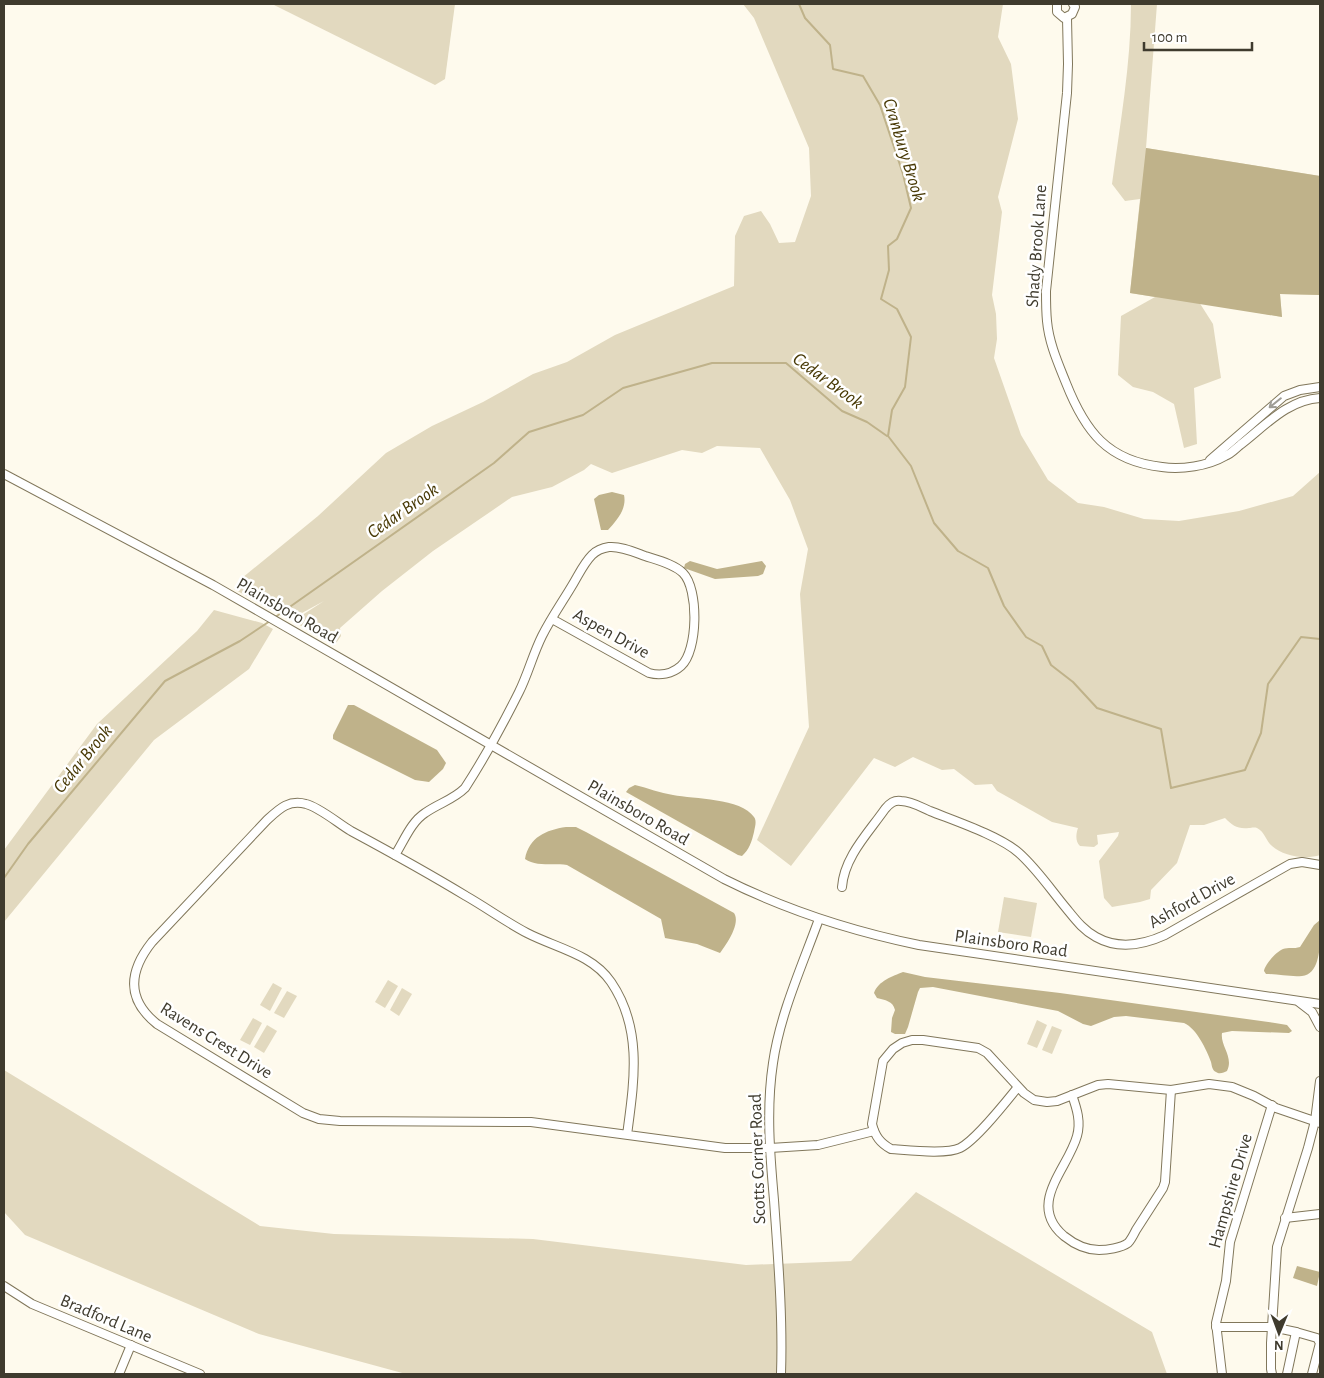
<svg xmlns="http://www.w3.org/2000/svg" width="1324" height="1378" font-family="'Alegreya Sans',sans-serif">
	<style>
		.green { fill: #e2d9bf }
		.water { fill: #bfb28a }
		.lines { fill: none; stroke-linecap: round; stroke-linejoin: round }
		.stream { stroke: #bfb28a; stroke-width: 2 }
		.minor-casing { stroke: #81775b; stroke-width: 10 }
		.minor { stroke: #fff; stroke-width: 8 }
		.oneway { stroke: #9f9d96 }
		.labels { text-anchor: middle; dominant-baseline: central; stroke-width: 5; stroke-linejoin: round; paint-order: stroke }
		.street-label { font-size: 18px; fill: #3f3b2e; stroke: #fff }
		.water-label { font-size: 19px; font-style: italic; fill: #483905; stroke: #fff }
	</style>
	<rect width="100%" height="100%" fill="#fefaed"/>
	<g class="green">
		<path d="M272,4H455L445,79L435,85Z"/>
		<path d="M743,4H1003L998,37L1011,64L1018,119L998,197L1002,212L992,295L996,314L997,339L994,358L1021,435L1048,480L1078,503L1104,507L1144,519L1179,521L1239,511L1293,496L1320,472V855C1306,860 1283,856 1272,846C1266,841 1265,832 1257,828C1254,827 1251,828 1249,828C1237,829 1233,826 1225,818L1204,825H1190L1177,863L1151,890L1150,899L1140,902L1112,907L1104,898L1099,861L1118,836L1119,832L1097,835L1098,844L1094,847L1080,846C1075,841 1076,834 1078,828L1052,822L997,791L992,784L975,785L954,769L942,770L913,757L895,767L874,758L791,866L757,840L809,727L800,594L808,549L790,500L760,448L717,446L702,453L682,450L612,473L591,464L584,470L552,487L512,497L433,551L382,591L340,628L341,636L334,646L293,621L324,601L289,620L234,589L242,578L318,516L386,453L432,426L483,402L533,374L567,362L615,335L734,286L735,236L744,216L761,211L770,224L779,243L795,242L811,196L809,148L754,18Z"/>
		<path d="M1131,4H1157L1146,148L1320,176V295L1280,294L1282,317L1199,302L1213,324L1221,378L1194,388L1197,444L1184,448L1174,404L1153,392L1133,387L1118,375L1121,316L1155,297L1130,293L1140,199L1125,201L1112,184C1120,124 1131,64 1131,4Z"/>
		<path d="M214,610L262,623L273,629L249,669L154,740L4,922V850L97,724L197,631Z"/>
		<path d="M1004,897L1037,903L1031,937L998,932Z"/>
		<path d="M388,980L398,986L385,1008L375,1002Z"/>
		<path d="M273,983L282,988L270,1011L260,1005Z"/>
		<path d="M402,988L412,994L399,1016L390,1010Z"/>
		<path d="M287,991L297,996L284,1018L274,1013Z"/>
		<path d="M253,1018L262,1023L250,1045L240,1040Z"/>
		<path d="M1037,1020L1047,1025L1037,1048L1027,1044Z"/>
		<path d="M267,1025L277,1031L264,1053L254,1047Z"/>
		<path d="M1052,1026L1062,1030L1052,1054L1042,1050Z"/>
		<path d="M4,1070L260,1226L334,1234L533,1239L746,1265L851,1261L916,1192L1152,1332L1167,1374H406L259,1334L25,1235L4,1212Z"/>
	</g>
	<g class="water">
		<path d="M1146,148L1320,176V295L1280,294L1282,317L1130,293Z"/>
		<path d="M612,492L624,495C627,509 617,520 608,530H601L594,499L599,495Z"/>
		<path d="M690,561L717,569L762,561L766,566L763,574L758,576L715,579L684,568L685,564Z"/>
		<path d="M348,705H354L437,750L446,763L443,769L429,782L415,780L333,739V735Z"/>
		<path d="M635,785C648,788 660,793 673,795C694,799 741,798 754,817C757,821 755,827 754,832C752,841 749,850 742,856L738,855L626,792L629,788Z"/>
		<path d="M566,827H576L586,832L734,913C741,923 727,944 720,953L697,944L665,938L661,919L567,865C554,863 536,867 525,859C529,837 546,830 566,827Z"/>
		<path d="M1320,920C1320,936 1323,974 1302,976C1290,977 1277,974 1266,974L1264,971C1265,964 1276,952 1283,949C1288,947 1294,949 1300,947L1314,925Z"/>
		<path d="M903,972L925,977L1060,993L1275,1023L1287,1025L1292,1031L1289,1033L1232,1031L1222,1033C1220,1046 1234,1057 1227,1071C1224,1072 1220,1075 1216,1072C1212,1070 1212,1066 1211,1062C1206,1049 1197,1029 1184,1023L1126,1016L1114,1017L1091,1026L1083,1024L1058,1011L933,987L920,988L918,992L908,1027L905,1034H895L891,1032L892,1018L895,1010C893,1001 885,1000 877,998L874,993C878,981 893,976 903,972Z"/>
		<path d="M1297,1266L1320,1272L1317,1286L1293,1278Z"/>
	</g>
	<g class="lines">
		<g class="stream">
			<path d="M799,4L805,18L830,45L833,69L863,76L880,105L903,174L911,208L897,239L888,246L889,270L881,299L897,309L911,337L905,387L892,410L888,436L911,466L934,523L958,551L988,568L1004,606L1026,637L1042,646L1051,665L1073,682L1097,708L1161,729L1171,788L1245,770L1261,733L1268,684L1301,637L1320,639"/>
			<path d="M274,618L494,463L529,432L583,415L623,388L712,363H786L842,411L867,422L887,436"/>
			<path d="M4,878L28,844L165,681L240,641L270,621"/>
		</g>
		<g class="minor-casing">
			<g id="minor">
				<path d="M1057,4V12L1064,18L1072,14L1075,7L1073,4"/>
				<path d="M1067,18L1068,64L1067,93L1046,291C1046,301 1046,311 1047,321C1049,343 1058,363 1066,383C1085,431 1107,461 1162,467C1181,470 1208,466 1225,456C1231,454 1235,449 1240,445C1265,426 1287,400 1320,398"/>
				<path d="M1210,460L1284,396L1300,390L1320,387"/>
				<path d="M4,474L213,585L724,879C786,910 851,931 919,945L1320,1004"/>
				<path d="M395,855C404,841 411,822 425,813C439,803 453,800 465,788C485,757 503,724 519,692C528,674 533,654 542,636C551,618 563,601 573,584C579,574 584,563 592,555C597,550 602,548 609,547C621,546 634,552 645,556C657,560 674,564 683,573C699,589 698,651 681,666C672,674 660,676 649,673L552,619"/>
				<path d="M842,887C844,857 869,832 885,809C890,803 894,800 901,801C911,801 921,807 930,811C955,821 1000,836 1019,853C1037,869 1051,890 1066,908C1075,919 1083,930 1096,937C1119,950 1143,945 1165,935L1290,864L1302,862L1320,865"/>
				<path d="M1299,1002L1312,1012L1320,1027"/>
				<path d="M1018,1087C1005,1103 976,1140 960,1148C946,1155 907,1150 891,1149C880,1143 875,1136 872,1124L883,1061L893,1049L902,1043L912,1040H923L978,1048L987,1053L1024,1093L1034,1100L1047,1102L1057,1101L1098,1085L1108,1084L1171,1090L1209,1084L1232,1087L1254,1096L1276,1108L1320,1123"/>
				<path d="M1072,1095C1077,1109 1081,1122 1077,1136C1068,1169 1026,1204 1064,1236C1074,1244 1086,1250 1099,1250C1107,1250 1121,1248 1128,1243C1131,1240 1134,1234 1136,1230C1145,1216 1154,1202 1163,1188L1165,1182L1171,1090"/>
				<path d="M627,1135C634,1082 643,1029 611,982C592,954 556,948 527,933C506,922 487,908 466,896C428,873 390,852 351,831C339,824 319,807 306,804C289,799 279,809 267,820L152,942C129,971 126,999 157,1024L303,1113L319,1119L340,1121L531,1122L725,1148H770L818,1145L874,1131"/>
				<path d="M1285,1218L1320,1214"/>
				<path d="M4,1286L32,1304L200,1374"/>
				<path d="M1216,1327H1272L1296,1332L1317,1338L1320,1343L1312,1374"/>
				<path d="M119,1374L131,1345"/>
				<path d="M781,1374C783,1316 778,1258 774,1200C770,1155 766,1109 773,1063C780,1014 802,966 819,919"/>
				<path d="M1222,1374L1216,1323L1226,1281L1230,1242L1272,1105"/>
				<path d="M1272,1374L1271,1369V1343L1277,1247L1308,1148L1315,1121L1320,1081"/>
				<path d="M1287,1374L1296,1332"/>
			</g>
		</g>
		<use href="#minor" class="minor"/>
	</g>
	<defs><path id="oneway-shaft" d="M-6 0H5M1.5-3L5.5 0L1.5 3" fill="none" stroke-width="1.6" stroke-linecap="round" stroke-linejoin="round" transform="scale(1.25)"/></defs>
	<use class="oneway" href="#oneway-shaft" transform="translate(1275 403) rotate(141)"/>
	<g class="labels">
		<g class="street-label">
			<text transform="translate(1037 246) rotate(-86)">Shady Brook Lane</text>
			<text transform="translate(287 611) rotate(30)">Plainsboro Road</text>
			<text transform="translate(611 634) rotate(29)">Aspen Drive</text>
			<text transform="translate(638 813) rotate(30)">Plainsboro Road</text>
			<text transform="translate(1192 901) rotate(-29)">Ashford Drive</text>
			<text transform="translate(1011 944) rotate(8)">Plainsboro Road</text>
			<text transform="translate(216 1041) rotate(32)">Ravens Crest Drive</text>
			<text transform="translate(758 1159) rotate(-92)">Scotts Corner Road</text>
			<text transform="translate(1231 1191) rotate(-74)">Hampshire Drive</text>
			<text transform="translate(106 1319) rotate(23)">Bradford Lane</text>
		</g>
		<g class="water-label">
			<text transform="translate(904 150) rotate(73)">Cranbury Brook</text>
			<text transform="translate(828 381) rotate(36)">Cedar Brook</text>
			<text transform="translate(403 511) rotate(-35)">Cedar Brook</text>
			<text transform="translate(83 759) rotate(-51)">Cedar Brook</text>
		</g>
	</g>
	<rect width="1324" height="1378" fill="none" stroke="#3f3b2e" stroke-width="10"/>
	<g transform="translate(1279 1333) rotate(181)" stroke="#ffffff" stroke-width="4" paint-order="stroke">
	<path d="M0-4L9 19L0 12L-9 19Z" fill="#3f3b2e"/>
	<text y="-8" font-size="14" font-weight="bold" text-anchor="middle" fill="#3f3b2e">N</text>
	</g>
	<path d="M1144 42v8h108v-8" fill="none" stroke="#3f3b2e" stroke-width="2.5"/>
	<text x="1152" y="42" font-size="15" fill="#3f3b2e" stroke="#ffffff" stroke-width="4" paint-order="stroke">100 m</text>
</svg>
